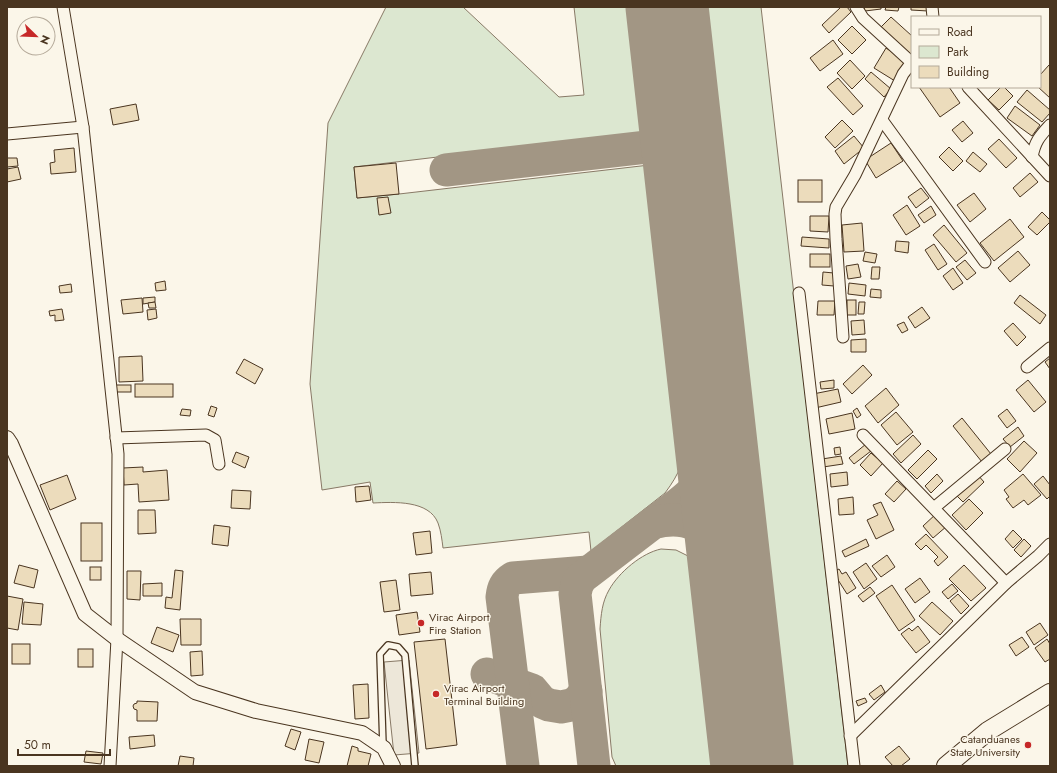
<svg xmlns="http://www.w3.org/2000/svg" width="1057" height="773" font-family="Jost,sans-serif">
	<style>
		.green { fill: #dce7d0; stroke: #887966 }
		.parking { fill: #ede7d9; stroke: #887966 }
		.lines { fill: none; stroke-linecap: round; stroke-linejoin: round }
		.taxiway { stroke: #a29684; stroke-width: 33 }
		.runway { stroke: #a29684; stroke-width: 83 }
		.building { fill: #ecdcbc; stroke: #4a3520 }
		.service-casing { stroke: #4a3520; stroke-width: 8 }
		.minor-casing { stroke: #4a3520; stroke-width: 13 }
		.tertiary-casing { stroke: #4a3520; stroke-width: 16 }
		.primary-casing { stroke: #4a3520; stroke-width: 20 }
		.service { stroke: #fbf6e9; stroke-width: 5.5 }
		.minor { stroke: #fbf6e9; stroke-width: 11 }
		.tertiary { stroke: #fbf6e9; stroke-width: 14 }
		.primary { stroke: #fbf6e9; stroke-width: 18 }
		.poi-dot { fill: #c62828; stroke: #fbf6e9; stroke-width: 1.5 }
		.labels { text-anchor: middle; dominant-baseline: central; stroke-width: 3; stroke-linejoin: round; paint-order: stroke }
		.poi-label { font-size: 11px; fill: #4a3520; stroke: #fbf6e9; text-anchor: start }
	</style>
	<rect width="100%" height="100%" fill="#fbf6e9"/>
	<g class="green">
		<path d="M386,7H463L559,97L584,95L574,7H640L655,131L354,167L357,198L399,194L658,164L687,437C684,461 680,473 665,493L591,551L589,532L443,548C442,540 441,531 438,523C429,500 394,502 373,503L370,482L322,490L310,384L328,123Z"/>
		<path d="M695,7H761L848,766H777Z"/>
		<path d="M661,549L676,550L688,556L705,580L722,746L716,766H616L612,757L600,629C601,615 602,602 609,590C619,572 642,553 661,549Z"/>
	</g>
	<path class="parking" d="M409,660L419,753L394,755L384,662Z"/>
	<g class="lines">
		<g class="taxiway">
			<path d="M446,170L682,143"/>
			<path d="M653,523C683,500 710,486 716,446"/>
			<path d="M487,674L532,690L542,702L549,705L561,707L571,705L578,701L586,691"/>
			<path d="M523,766L502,597C503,588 505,583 513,578L588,572"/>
			<path d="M594,766L575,594L577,585L581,578L653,523C688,513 706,528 728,553"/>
		</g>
		<path class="runway" d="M667,7L752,766"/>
	</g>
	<g class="building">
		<path d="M841,7H847L851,12L829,33L822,25Z"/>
		<path d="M864,7H881V9L865,11Z"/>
		<path d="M886,7H899L898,11L885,10Z"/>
		<path d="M911,7H928V11L911,10Z"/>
		<path d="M891,17L912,36V54L911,55L881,27Z"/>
		<path d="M852,26L866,40L852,54L838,40Z"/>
		<path d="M833,40L843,54L820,71L810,58Z"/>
		<path d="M886,48L907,62L895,81L874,68Z"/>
		<path d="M850,60L865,76L852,89L837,73Z"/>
		<path d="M1049,65H1050V98L1038,87H1040V75Z"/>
		<path d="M871,72L891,89L884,97L865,79Z"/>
		<path d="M838,78L863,106L853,115L827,87Z"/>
		<path d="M919,87H949L960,103L940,117Z"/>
		<path d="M1001,87H1004L1013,96L999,110L988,100Z"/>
		<path d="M1027,90L1050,110V113L1042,122L1017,102Z"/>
		<path d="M136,104L139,120L113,125L110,109Z"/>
		<path d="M1015,106L1040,125L1032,136L1007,118Z"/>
		<path d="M842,120L853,131L835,148L825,137Z"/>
		<path d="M963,121L973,133L962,142L952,130Z"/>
		<path d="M854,136L864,148L844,164L835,151Z"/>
		<path d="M999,139L1017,158L1006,168L988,149Z"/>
		<path d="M891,143L903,161L876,178L865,160Z"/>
		<path d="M949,147L963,161L953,171L939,157Z"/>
		<path d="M74,148L76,172L51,174L50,163L55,162L54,150Z"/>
		<path d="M973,152L987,164L980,172L966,161Z"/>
		<path d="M7,158H17L18,166L7,167Z"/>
		<path d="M396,163L399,194L357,198L354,167Z"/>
		<path d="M18,167L21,179L7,182V169Z"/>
		<path d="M1030,173L1038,182L1020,197L1013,188Z"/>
		<rect x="798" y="180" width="24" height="22"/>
		<path d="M921,188L929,198L916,208L908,197Z"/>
		<path d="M974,193L986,209L970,222L957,205Z"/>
		<path d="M388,197L391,213L379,215L377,198Z"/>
		<path d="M907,205L920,226L906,235L893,215Z"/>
		<path d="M931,206L936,215L924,223L918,215Z"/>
		<path d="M1042,212L1050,220V222L1037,235L1028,227Z"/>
		<path d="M810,216H829L828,232L810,231Z"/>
		<path d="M1010,219L1024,237L994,261L980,243Z"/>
		<path d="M862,223L864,251L844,252L842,225Z"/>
		<path d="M944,225L967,253L956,262L933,235Z"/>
		<path d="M802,237L829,239V248L801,246Z"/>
		<path d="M896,241L909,242L908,253L895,251Z"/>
		<path d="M934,244L947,264L938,270L925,250Z"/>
		<path d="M1018,251L1030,265L1010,282L998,268Z"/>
		<path d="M865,252L877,254L875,263L863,261Z"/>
		<rect x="810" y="254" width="20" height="13"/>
		<path d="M965,260L976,273L967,280L956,267Z"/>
		<path d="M858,264L861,277L848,279L846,266Z"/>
		<path d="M872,267H880L879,279H871Z"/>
		<path d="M953,268L963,283L953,290L943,276Z"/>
		<path d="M823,272L834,273V286L822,285Z"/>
		<path d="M165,281L166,290L156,291L155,283Z"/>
		<path d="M849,283L866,285L865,296L848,294Z"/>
		<path d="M71,284L72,292L60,293L59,286Z"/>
		<path d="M871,289L881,290V298L870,297Z"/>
		<path d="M1020,295L1046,315L1040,324L1014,303Z"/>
		<path d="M155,297V302L143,304V298Z"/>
		<path d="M142,298L143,312L123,314L121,300Z"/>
		<rect x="847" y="300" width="9" height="15"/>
		<path d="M818,301H835L834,315H817Z"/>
		<path d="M155,302L156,308H149L148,303Z"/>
		<path d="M859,302H865L864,314H858Z"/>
		<path d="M922,307L930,318L915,328L908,317Z"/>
		<path d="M62,309L64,320L55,321V315L50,316L49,311Z"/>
		<path d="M156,309L157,318L148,320L147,310Z"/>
		<path d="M864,320L865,334L852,335L851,321Z"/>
		<path d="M904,322L908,330L902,333L897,325Z"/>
		<path d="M1013,323L1026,337L1017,346L1004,331Z"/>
		<path d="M866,339V352H851V340Z"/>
		<path d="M142,356L143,381L119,382V357Z"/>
		<path d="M1050,358V369L1045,362Z"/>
		<path d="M244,359L263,369L255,384L236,373Z"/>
		<path d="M863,365L872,375L852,394L843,384Z"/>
		<path d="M834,380V388L821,389L820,382Z"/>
		<path d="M1028,380L1046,402L1034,412L1016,390Z"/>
		<rect x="135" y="384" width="38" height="13"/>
		<rect x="113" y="385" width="18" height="7"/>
		<path d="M886,388L899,405L878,423L865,406Z"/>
		<path d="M838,389L841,402L815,408L813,394Z"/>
		<path d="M211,406L217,408L214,417L208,415Z"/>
		<path d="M857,408L861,415L857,418L853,411Z"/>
		<path d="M182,409L191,410L190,416L180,415Z"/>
		<path d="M1007,409L1016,421L1007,428L998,416Z"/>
		<path d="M896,412L913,432L897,445L881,425Z"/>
		<path d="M852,413L855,429L829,434L826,419Z"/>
		<path d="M962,418L991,454L982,462L953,426Z"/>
		<path d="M1018,427L1024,436L1010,447L1003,439Z"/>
		<path d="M913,435L921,444L901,463L893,454Z"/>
		<path d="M1024,441L1037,453L1020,472L1007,459Z"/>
		<path d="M866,444L871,451L854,464L849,458Z"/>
		<path d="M840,447L841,454L835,455L834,448Z"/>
		<path d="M928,450L937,459L917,479L908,470Z"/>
		<path d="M236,452L249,457L245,468L232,462Z"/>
		<path d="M871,453L883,463L871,476L860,465Z"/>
		<path d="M841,456L843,464L823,467L822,459Z"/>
		<path d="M143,467V472L167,470L169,500L139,502L138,484L124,485L123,468Z"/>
		<path d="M847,472L848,485L831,487L830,474Z"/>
		<path d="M937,474L943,481L931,493L925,486Z"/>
		<path d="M977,474L984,482L963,502L955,494Z"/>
		<path d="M1023,474L1041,495L1028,505L1024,500L1013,508L1006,499L1009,497L1004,490Z"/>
		<path d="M67,475L76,499L50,510L40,485Z"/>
		<path d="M1043,476L1050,485V496L1047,499L1034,484Z"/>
		<path d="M897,481L906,489L894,502L885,494Z"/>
		<path d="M369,486L371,500L356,502L355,487Z"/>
		<path d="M232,490L251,491L250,509L231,508Z"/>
		<path d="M853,497L854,514L839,515L838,499Z"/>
		<path d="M969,499L983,513L966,530L952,515Z"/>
		<path d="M881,502L894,530L876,539L867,520L878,515L873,505Z"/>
		<path d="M138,510H155L156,533L138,534Z"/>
		<path d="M937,513L947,526L933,538L923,526Z"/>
		<rect x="81" y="523" width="21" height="38"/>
		<path d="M214,525L230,527L228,546L212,544Z"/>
		<path d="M1013,530L1022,539L1013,548L1005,539Z"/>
		<path d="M430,531L432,553L416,555L413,533Z"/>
		<path d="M926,534L948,557L938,566L934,561L938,557L926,545L921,550L915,544Z"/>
		<path d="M866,539L869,546L845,557L842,551Z"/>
		<path d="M1024,539L1031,546L1021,557L1014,550Z"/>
		<path d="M887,555L895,567L881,577L872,566Z"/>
		<path d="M866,563L877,579L864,589L853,572Z"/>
		<path d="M19,565L38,570L34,588L14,583Z"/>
		<path d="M964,565L986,588L971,601L949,579Z"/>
		<rect x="90" y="567" width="11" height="13"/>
		<path d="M839,569L842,574L846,572L856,588L847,594L833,572Z"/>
		<path d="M175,570L183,571L180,610L165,608L166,597L172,598Z"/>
		<path d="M127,571H141L140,600L127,599Z"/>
		<path d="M431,572L433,594L411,596L409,574Z"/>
		<path d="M920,578L930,592L915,603L905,589Z"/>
		<path d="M396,580L400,610L384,612L380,582Z"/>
		<path d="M162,583V596H143V584Z"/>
		<path d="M952,584L958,591L948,599L942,592Z"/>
		<path d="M892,585L915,620L899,631L876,596Z"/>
		<path d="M870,587L875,593L863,602L858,596Z"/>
		<path d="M958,594L969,606L961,614L950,601Z"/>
		<path d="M7,596L23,599L18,630L7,628Z"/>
		<path d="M24,602L43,604L41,625L22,624Z"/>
		<path d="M932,602L953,621L940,635L919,616Z"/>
		<path d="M417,612L420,632L399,635L396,615Z"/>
		<path d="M180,619H201V645H181Z"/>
		<path d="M1040,623L1048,635L1034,645L1026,632Z"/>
		<path d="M918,626L930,642L916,653L901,634L909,628L912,631Z"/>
		<path d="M157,627L179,635L173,652L151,643Z"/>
		<path d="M1022,637L1029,647L1016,656L1009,645Z"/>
		<path d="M445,639L457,745L426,749L414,642Z"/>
		<path d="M1047,639L1050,644V659L1045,662L1035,648Z"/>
		<rect x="12" y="644" width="18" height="20"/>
		<rect x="78" y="649" width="15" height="18"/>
		<path d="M202,651L203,675L191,676L190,652Z"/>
		<path d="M368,684L369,718L355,719L353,685Z"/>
		<path d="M881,685L885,692L874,700L869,694Z"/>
		<path d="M865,698L867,702L858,706L856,701Z"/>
		<path d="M137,701L158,702L157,721H137V710L134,709L133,706L134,704L137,703Z"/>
		<path d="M291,729L301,732L295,750L285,746Z"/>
		<path d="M154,735L155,746L130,749L129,737Z"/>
		<path d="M309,739L324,742L319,763L305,760Z"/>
		<path d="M352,746L358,748V751L371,754L368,766H347Z"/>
		<path d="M899,746L910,759L901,766H893L885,757Z"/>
		<path d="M86,751L103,753L101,764L84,762Z"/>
		<path d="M180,756L194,758L193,766H178Z"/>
	</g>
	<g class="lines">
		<g class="service-casing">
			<path id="service" d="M383,746L380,654L388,645L398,647L405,655L415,766"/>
		</g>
		<g class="minor-casing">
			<g id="minor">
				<path d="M63,7L83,127L118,454L117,639L110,766"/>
				<path d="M856,7L863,18L911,62"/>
				<path d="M932,7L933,17"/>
				<path d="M968,87L1050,176"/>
				<path d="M882,120L985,262"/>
				<path d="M7,134L83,127"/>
				<path d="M1032,157C1035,141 1040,136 1050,125"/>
				<path d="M799,293L854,766"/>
				<path d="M843,337L836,239L835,214L836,207L855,175L903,74L912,62"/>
				<path d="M1027,367L1050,348"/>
				<path d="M863,435L1006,583"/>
				<path d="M116,438L206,435L215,440L219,464"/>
				<path d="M935,507L1005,449"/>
				<path d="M850,736L1006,583L1038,556L1050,544"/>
			</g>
		</g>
		<g class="tertiary-casing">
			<path id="tertiary" d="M7,438L11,444L85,614L117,639L195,692L256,711L362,733L384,748L393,766"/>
		</g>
		<g class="primary-casing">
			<path id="primary" d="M946,766L988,731L1050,693"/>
		</g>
		<use href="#service" class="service"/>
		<use href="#minor" class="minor"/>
		<use href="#tertiary" class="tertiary"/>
		<use href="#primary" class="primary"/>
	</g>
	<g class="poi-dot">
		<circle cx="421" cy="623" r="4"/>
		<circle cx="436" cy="694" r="4"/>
		<circle cx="1028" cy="745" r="4"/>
	</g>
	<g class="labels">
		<g class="poi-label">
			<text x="429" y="617">Virac Airport<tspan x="429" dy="13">Fire Station</tspan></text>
			<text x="444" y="688">Virac Airport<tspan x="444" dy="13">Terminal Building</tspan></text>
			<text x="1020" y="739" text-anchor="end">Catanduanes<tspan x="1020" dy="13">State University</tspan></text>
		</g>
	</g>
	<rect width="1057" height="773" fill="none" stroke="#4a3520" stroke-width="16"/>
	<rect x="911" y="16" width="130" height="72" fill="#fbf6e9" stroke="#b4a999"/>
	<rect x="919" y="29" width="20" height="6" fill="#fbf6e9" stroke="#b4a999"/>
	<text x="947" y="36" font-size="12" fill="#4a3520">Road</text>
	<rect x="919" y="46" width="20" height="12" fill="#dce7d0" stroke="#b4a999"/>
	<text x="947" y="56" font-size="12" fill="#4a3520">Park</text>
	<rect x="919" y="66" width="20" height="12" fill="#ecdcbc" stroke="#b4a999"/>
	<text x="947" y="76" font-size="12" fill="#4a3520">Building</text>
	<g transform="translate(36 36) rotate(113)"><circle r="19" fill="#fbf6e9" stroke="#b4a999"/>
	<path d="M0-3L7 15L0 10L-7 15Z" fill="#c62828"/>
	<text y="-6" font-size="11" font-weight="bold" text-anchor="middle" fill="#4a3520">N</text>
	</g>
	<path d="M18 749v6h92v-6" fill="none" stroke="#4a3520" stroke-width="2"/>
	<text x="24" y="749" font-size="12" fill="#4a3520" stroke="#fbf6e9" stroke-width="3" paint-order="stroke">50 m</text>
</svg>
